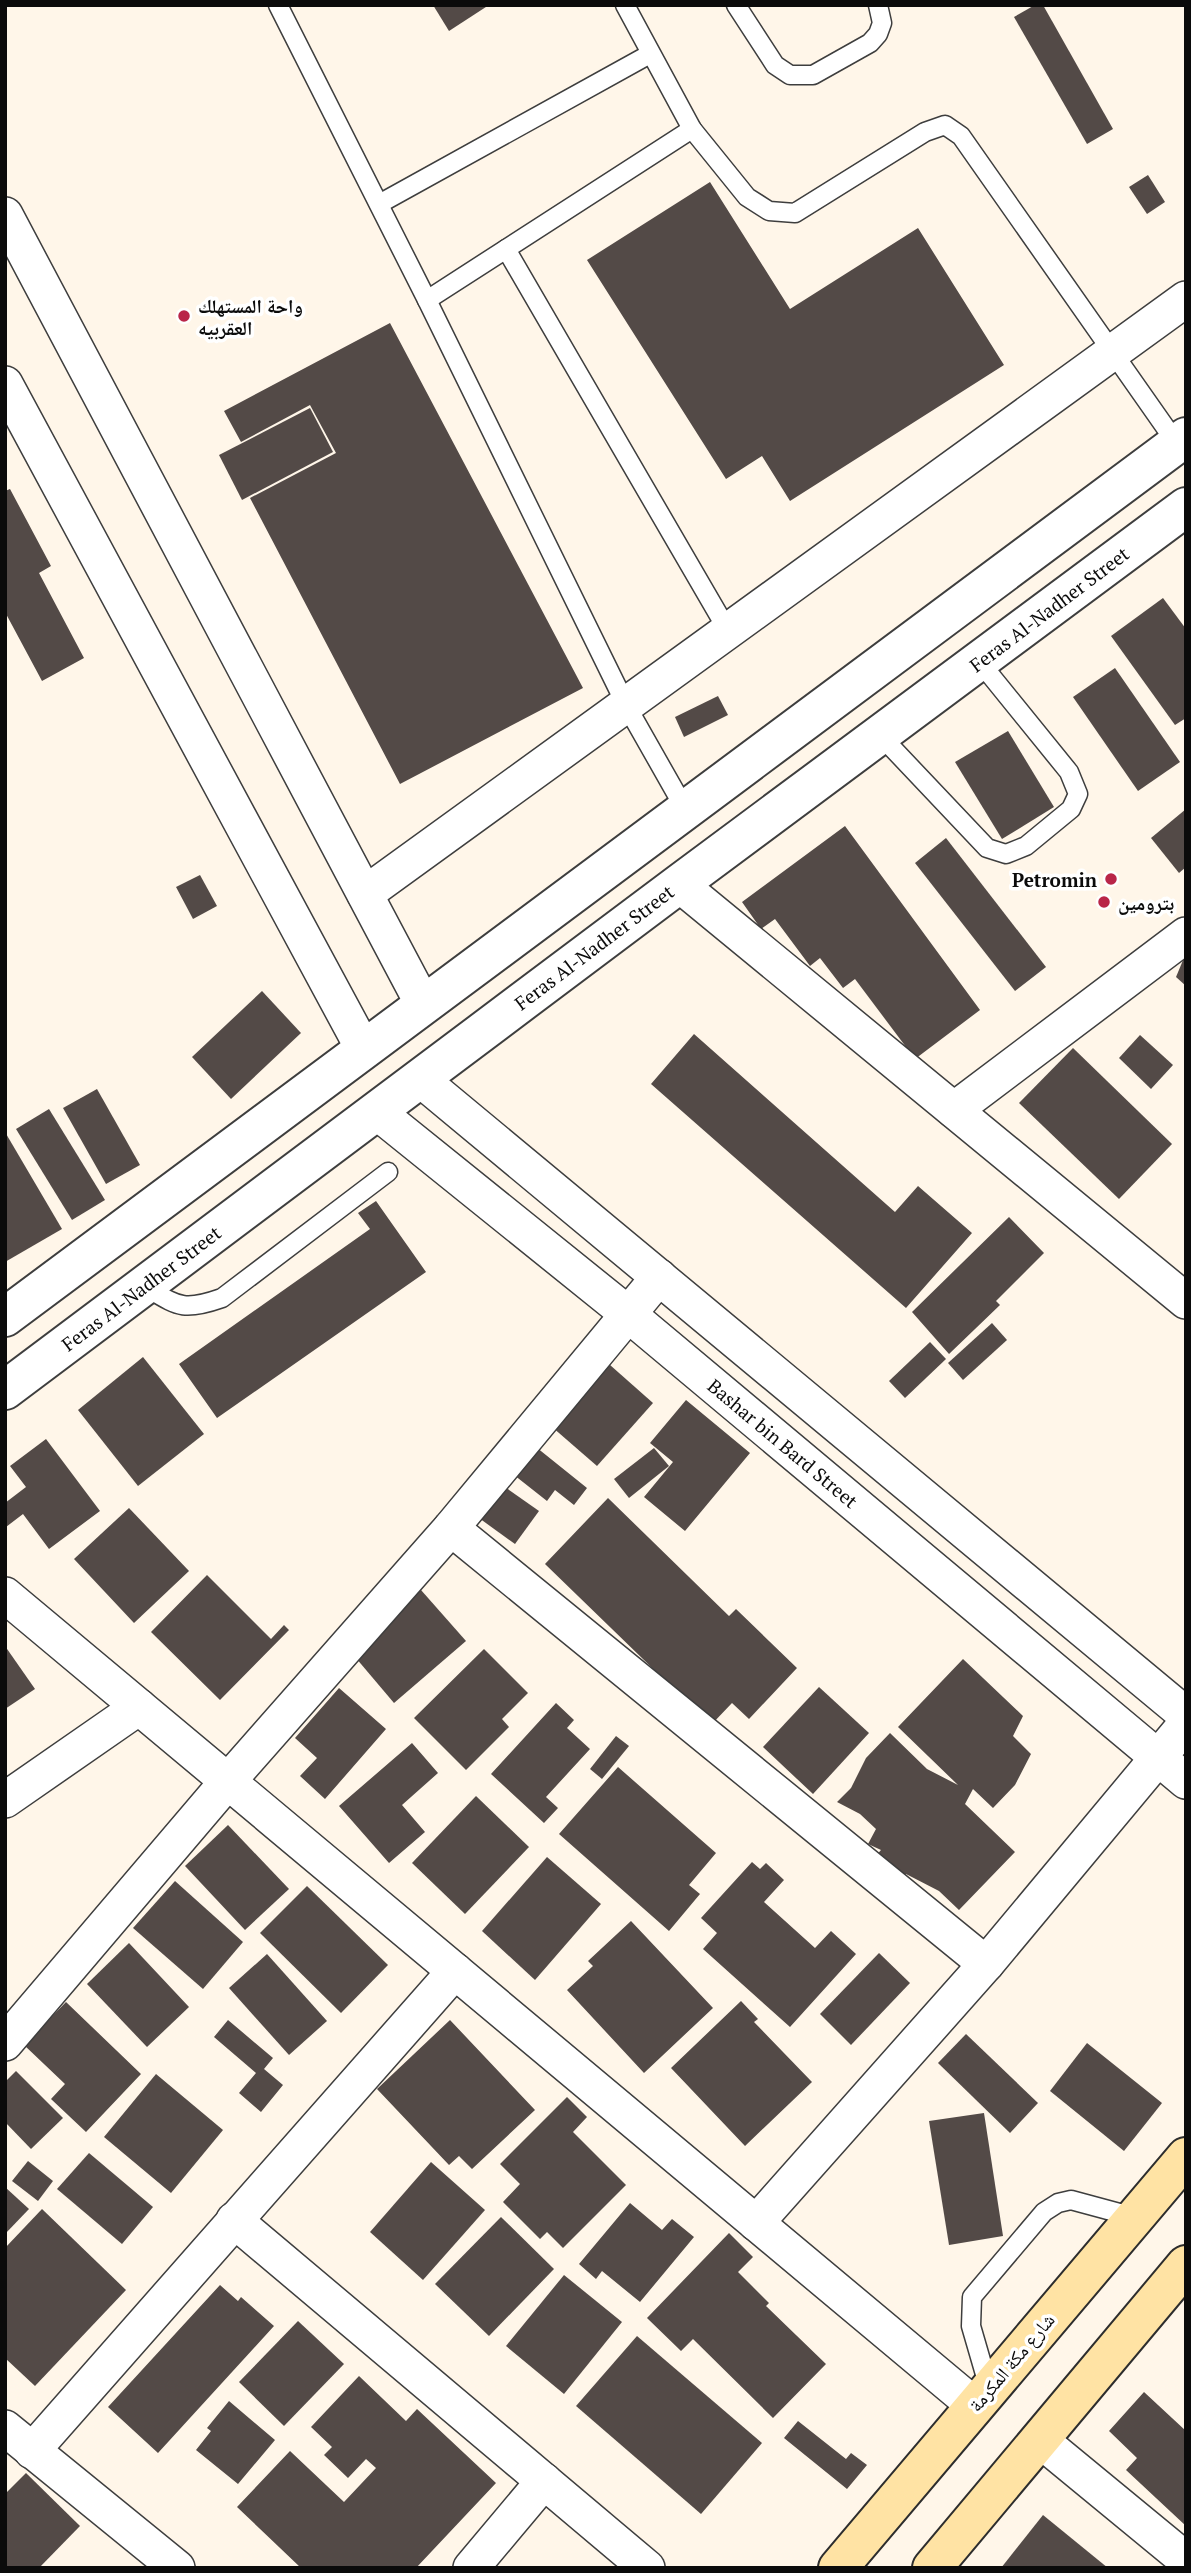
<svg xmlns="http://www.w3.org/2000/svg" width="1191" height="2573" font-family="'PT Serif','Noto Naskh Arabic',serif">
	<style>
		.building { fill: #534a47 }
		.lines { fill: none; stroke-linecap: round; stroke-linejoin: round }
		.service-casing { stroke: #3e3e3e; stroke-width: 21 }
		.minor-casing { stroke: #3e3e3e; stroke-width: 38 }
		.tertiary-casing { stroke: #3e3e3e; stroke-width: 42 }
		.secondary-casing { stroke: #2d2d2d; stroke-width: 42 }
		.service { stroke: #fff; stroke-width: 18 }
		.minor { stroke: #fff; stroke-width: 35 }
		.tertiary { stroke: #fff; stroke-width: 38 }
		.secondary { stroke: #ffe3a4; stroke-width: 38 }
		.poi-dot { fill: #b92548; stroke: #fff; stroke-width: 2.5 }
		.labels { text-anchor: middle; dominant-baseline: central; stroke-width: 7; stroke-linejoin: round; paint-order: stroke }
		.poi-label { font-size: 19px; font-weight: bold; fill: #0b0b0b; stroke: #fff; text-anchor: start }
		.street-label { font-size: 19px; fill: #0b0b0b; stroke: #fff }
	</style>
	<rect width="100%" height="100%" fill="#fff6e9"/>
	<g class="building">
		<path d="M433,5H489L449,31Z"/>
		<path d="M1035,5H1043L1113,129L1087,144L1014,17Z"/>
		<path d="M1148,175L1165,202L1147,214L1129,187Z"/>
		<path d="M710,182L790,309L918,228L1004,365L790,501L762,456L726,479L587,260Z"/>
		<path d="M390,323L583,688L400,784L250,498L336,453L310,405L241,442L224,411Z"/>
		<path d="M310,408L333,452L242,500L219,455Z"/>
		<path d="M10,489L51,566L39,573L84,658L42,681L5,612V491Z"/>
		<path d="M1163,598L1186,629V718L1175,725L1111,636Z"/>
		<path d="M1115,668L1180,762L1138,791L1073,697Z"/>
		<path d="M718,696L728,715L684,737L675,717Z"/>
		<path d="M1008,731L1054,807L1002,839L955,762Z"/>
		<path d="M1186,809V867L1179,873L1151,838Z"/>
		<path d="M845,826L980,1010L915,1059L855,979L843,988L820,958L810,966L775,919L761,929L742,902Z"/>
		<path d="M946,838L1046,967L1015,991L915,863Z"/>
		<path d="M200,875L217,906L193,919L176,887Z"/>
		<path d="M1186,953V986L1176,977Z"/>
		<path d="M262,991L301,1033L231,1099L192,1057Z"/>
		<path d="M694,1034L895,1212L918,1186L972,1233L906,1308L651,1084Z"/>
		<path d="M1140,1035L1173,1065L1151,1089L1119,1058Z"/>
		<path d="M1073,1048L1172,1144L1119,1199L1019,1103Z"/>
		<path d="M97,1089L140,1165L106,1184L63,1108Z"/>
		<path d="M49,1109L105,1200L72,1220L16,1129Z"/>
		<path d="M5,1132L62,1229L5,1262Z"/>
		<path d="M376,1201L426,1272L217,1418L179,1364L370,1229L358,1213Z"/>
		<path d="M1009,1217L1044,1253L996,1301L1000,1305L949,1354L912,1312Z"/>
		<path d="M992,1323L1007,1340L963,1380L948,1363Z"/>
		<path d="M930,1342L946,1359L905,1398L889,1381Z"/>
		<path d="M143,1357L204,1434L138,1486L78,1410Z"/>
		<path d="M601,1357L653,1403L597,1466L544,1420Z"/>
		<path d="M686,1400L750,1453L685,1531L644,1497L673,1462L650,1443Z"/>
		<path d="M46,1439L100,1511L49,1549L23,1514L6,1527L5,1525V1503L26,1487L10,1466Z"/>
		<path d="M526,1439L587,1488L574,1505L555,1490L547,1501L504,1467Z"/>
		<path d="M654,1448L669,1466L629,1498L614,1479Z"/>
		<path d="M495,1480L539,1511L515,1544L472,1513Z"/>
		<path d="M608,1498L729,1616L736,1609L797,1668L749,1719L732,1703L711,1725L545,1564Z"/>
		<path d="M129,1508L189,1571L134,1623L74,1559Z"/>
		<path d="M207,1575L271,1639L284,1625L289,1630L220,1700L151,1632Z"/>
		<path d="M421,1590L466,1641L394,1703L350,1651Z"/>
		<path d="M5,1646L35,1689L5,1709Z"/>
		<path d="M484,1649L528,1693L502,1719L509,1727L466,1770L414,1718Z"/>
		<path d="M963,1659L1023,1716L1013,1736L1031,1754L1015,1785L993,1808L973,1789L965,1804L1015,1852L959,1910L939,1891L906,1874L896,1884L872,1860L881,1850L868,1844L876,1829L860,1814L837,1802L851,1788L866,1758L890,1733L927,1769L958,1785L898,1727Z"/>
		<path d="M819,1687L869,1733L813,1794L763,1747Z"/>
		<path d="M339,1688L386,1729L325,1799L300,1776L317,1758L295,1738Z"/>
		<path d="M556,1703L574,1720L567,1728L590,1749L546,1797L558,1808L544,1823L491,1774Z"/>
		<path d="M616,1736L629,1746L602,1779L590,1769Z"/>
		<path d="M412,1743L438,1773L402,1805L425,1832L389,1863L339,1806Z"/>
		<path d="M618,1767L716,1853L689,1885L700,1894L669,1931L559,1834Z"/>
		<path d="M476,1796L529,1847L465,1914L412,1863Z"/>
		<path d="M228,1825L289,1889L245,1930L185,1866Z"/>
		<path d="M547,1857L601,1904L535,1980L482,1931Z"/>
		<path d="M752,1862L760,1869L766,1863L784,1880L764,1902L815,1948L831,1931L856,1954L790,2027L703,1949L717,1933L701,1918Z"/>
		<path d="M175,1881L243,1942L203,1989L133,1928Z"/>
		<path d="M307,1886L388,1965L341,2013L260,1933Z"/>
		<path d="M631,1921L713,2008L644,2073L567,1990L593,1966L588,1961Z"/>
		<path d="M129,1943L189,2007L147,2047L87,1984Z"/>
		<path d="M879,1953L910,1983L851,2045L820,2014Z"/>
		<path d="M267,1954L327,2021L289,2055L229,1988Z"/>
		<path d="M741,2001L758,2019L754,2022L812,2082L745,2146L671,2068Z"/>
		<path d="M66,2002L141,2074L86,2132L51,2099L65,2084L24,2045Z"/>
		<path d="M228,2020L273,2058L264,2069L283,2085L261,2112L239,2093L256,2073L214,2037Z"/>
		<path d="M450,2020L535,2110L472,2169L459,2156L449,2165L377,2089Z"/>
		<path d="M966,2034L1038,2103L1010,2133L938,2063Z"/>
		<path d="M1087,2043L1162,2103L1124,2151L1050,2091Z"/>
		<path d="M16,2071L63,2118L31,2149L5,2122V2082Z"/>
		<path d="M156,2074L223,2130L171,2193L104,2137Z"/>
		<path d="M567,2097L587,2117L573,2132L626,2185L563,2248L547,2232L540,2239L503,2202L520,2184L500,2164Z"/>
		<path d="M984,2113L1003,2236L949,2245L929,2121Z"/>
		<path d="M89,2153L153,2207L122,2244L57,2189Z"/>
		<path d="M28,2161L53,2181L38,2201L12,2181Z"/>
		<path d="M431,2162L485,2210L423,2280L370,2232Z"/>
		<path d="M5,2187L29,2209L5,2234Z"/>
		<path d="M630,2203L662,2230L672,2219L694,2237L640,2302L602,2271L596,2279L579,2264Z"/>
		<path d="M42,2209L126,2290L35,2386L5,2358V2248Z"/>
		<path d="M501,2217L554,2269L489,2336L435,2284Z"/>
		<path d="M729,2233L753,2257L738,2272L769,2303L766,2306L826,2364L773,2418L693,2339L681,2351L647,2318Z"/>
		<path d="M564,2275L622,2322L564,2394L506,2346Z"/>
		<path d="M220,2285L238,2301L241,2297L274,2326L158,2453L108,2407Z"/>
		<path d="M298,2321L344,2364L284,2426L239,2382Z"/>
		<path d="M637,2336L762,2443L701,2514L576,2406Z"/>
		<path d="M359,2376L406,2421L417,2409L496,2483L416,2568H301L237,2507L290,2451L344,2502L376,2468L366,2459L348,2478L324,2455L332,2447L311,2427Z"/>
		<path d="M1144,2392L1186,2431V2526L1126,2470L1137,2458L1109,2431Z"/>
		<path d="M229,2401L275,2440L238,2484L196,2450L211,2431L207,2428Z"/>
		<path d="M798,2421L846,2459L851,2453L867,2465L847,2489L784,2438Z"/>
		<path d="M26,2473L80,2526L39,2568H5V2494Z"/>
		<path d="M1043,2515L1108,2568H1001Z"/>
	</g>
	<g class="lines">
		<g class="service-casing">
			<g id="service">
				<path d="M278,5L427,300L626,705L685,809"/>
				<path d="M625,5L692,129L747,197L769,211L795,213L925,132L945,125L961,136L1177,444"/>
				<path d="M736,5L775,65L790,75H813L870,43L878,34L882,23L878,5"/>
				<path d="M379,204L650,54"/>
				<path d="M506,249L728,631"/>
				<path d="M427,300L692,129"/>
				<path d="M880,735L987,848L1006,854L1026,846L1071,809L1078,794L1069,772L979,661"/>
				<path d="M144,1286C178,1306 182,1312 222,1298L388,1172"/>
				<path d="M989,2388L971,2326L972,2297L1044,2212L1058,2203L1071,2200L1134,2217"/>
			</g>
		</g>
		<g class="minor-casing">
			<g id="minor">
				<path d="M5,215L423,1004"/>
				<path d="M5,384L363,1048"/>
				<path d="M679,884L1186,1301"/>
				<path d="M365,894L1186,299"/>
				<path d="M419,1078L1186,1715"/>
				<path d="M954,1110L1186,935"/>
				<path d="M376,1111L628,1314L1186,1781"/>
				<path d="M451,1528L986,1964"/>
				<path d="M5,1595L974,2405"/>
				<path d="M5,1800L139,1707"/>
				<path d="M5,2043L228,1781L451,1528L659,1277"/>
				<path d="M234,2220L647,2568"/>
				<path d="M756,2223L986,1964L1186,1724"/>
				<path d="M5,2428L177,2568"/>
				<path d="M1039,2439L1186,2560"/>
				<path d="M32,2451L455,1971"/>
				<path d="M471,2568L544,2481"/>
			</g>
		</g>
		<g class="tertiary-casing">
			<g id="tertiary">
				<path d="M5,1317L1186,437"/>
				<path d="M5,1390L679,884L1186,507"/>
			</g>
		</g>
		<g class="secondary-casing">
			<g id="secondary">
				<path d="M838,2568L1186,2157"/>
				<path d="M932,2568L1186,2265"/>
			</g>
		</g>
		<use href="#service" class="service"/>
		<use href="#minor" class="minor"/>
		<use href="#tertiary" class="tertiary"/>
		<use href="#secondary" class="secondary"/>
	</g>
	<g class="poi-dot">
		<circle cx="184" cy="316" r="7"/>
		<circle cx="1111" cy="879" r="7"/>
		<circle cx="1104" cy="902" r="7"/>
	</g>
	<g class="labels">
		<g class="poi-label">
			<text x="198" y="305">واحة المستهلك<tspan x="198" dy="22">العقربيه</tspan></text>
			<text x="1097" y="879" text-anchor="end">Petromin</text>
			<text x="1118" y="902">بترومين</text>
		</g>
		<g class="street-label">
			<text transform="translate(1049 609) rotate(-37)">Feras Al-Nadher Street</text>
			<text transform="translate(594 947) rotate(-37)">Feras Al-Nadher Street</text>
			<text transform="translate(141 1288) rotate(-37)">Feras Al-Nadher Street</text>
			<text transform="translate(783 1443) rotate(40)">Bashar bin Bard Street</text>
			<text transform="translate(1011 2362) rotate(-50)">شارع مكة المكرمة</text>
		</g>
	</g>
	<rect width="1191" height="2573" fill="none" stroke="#0b0b0b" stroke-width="14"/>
</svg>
